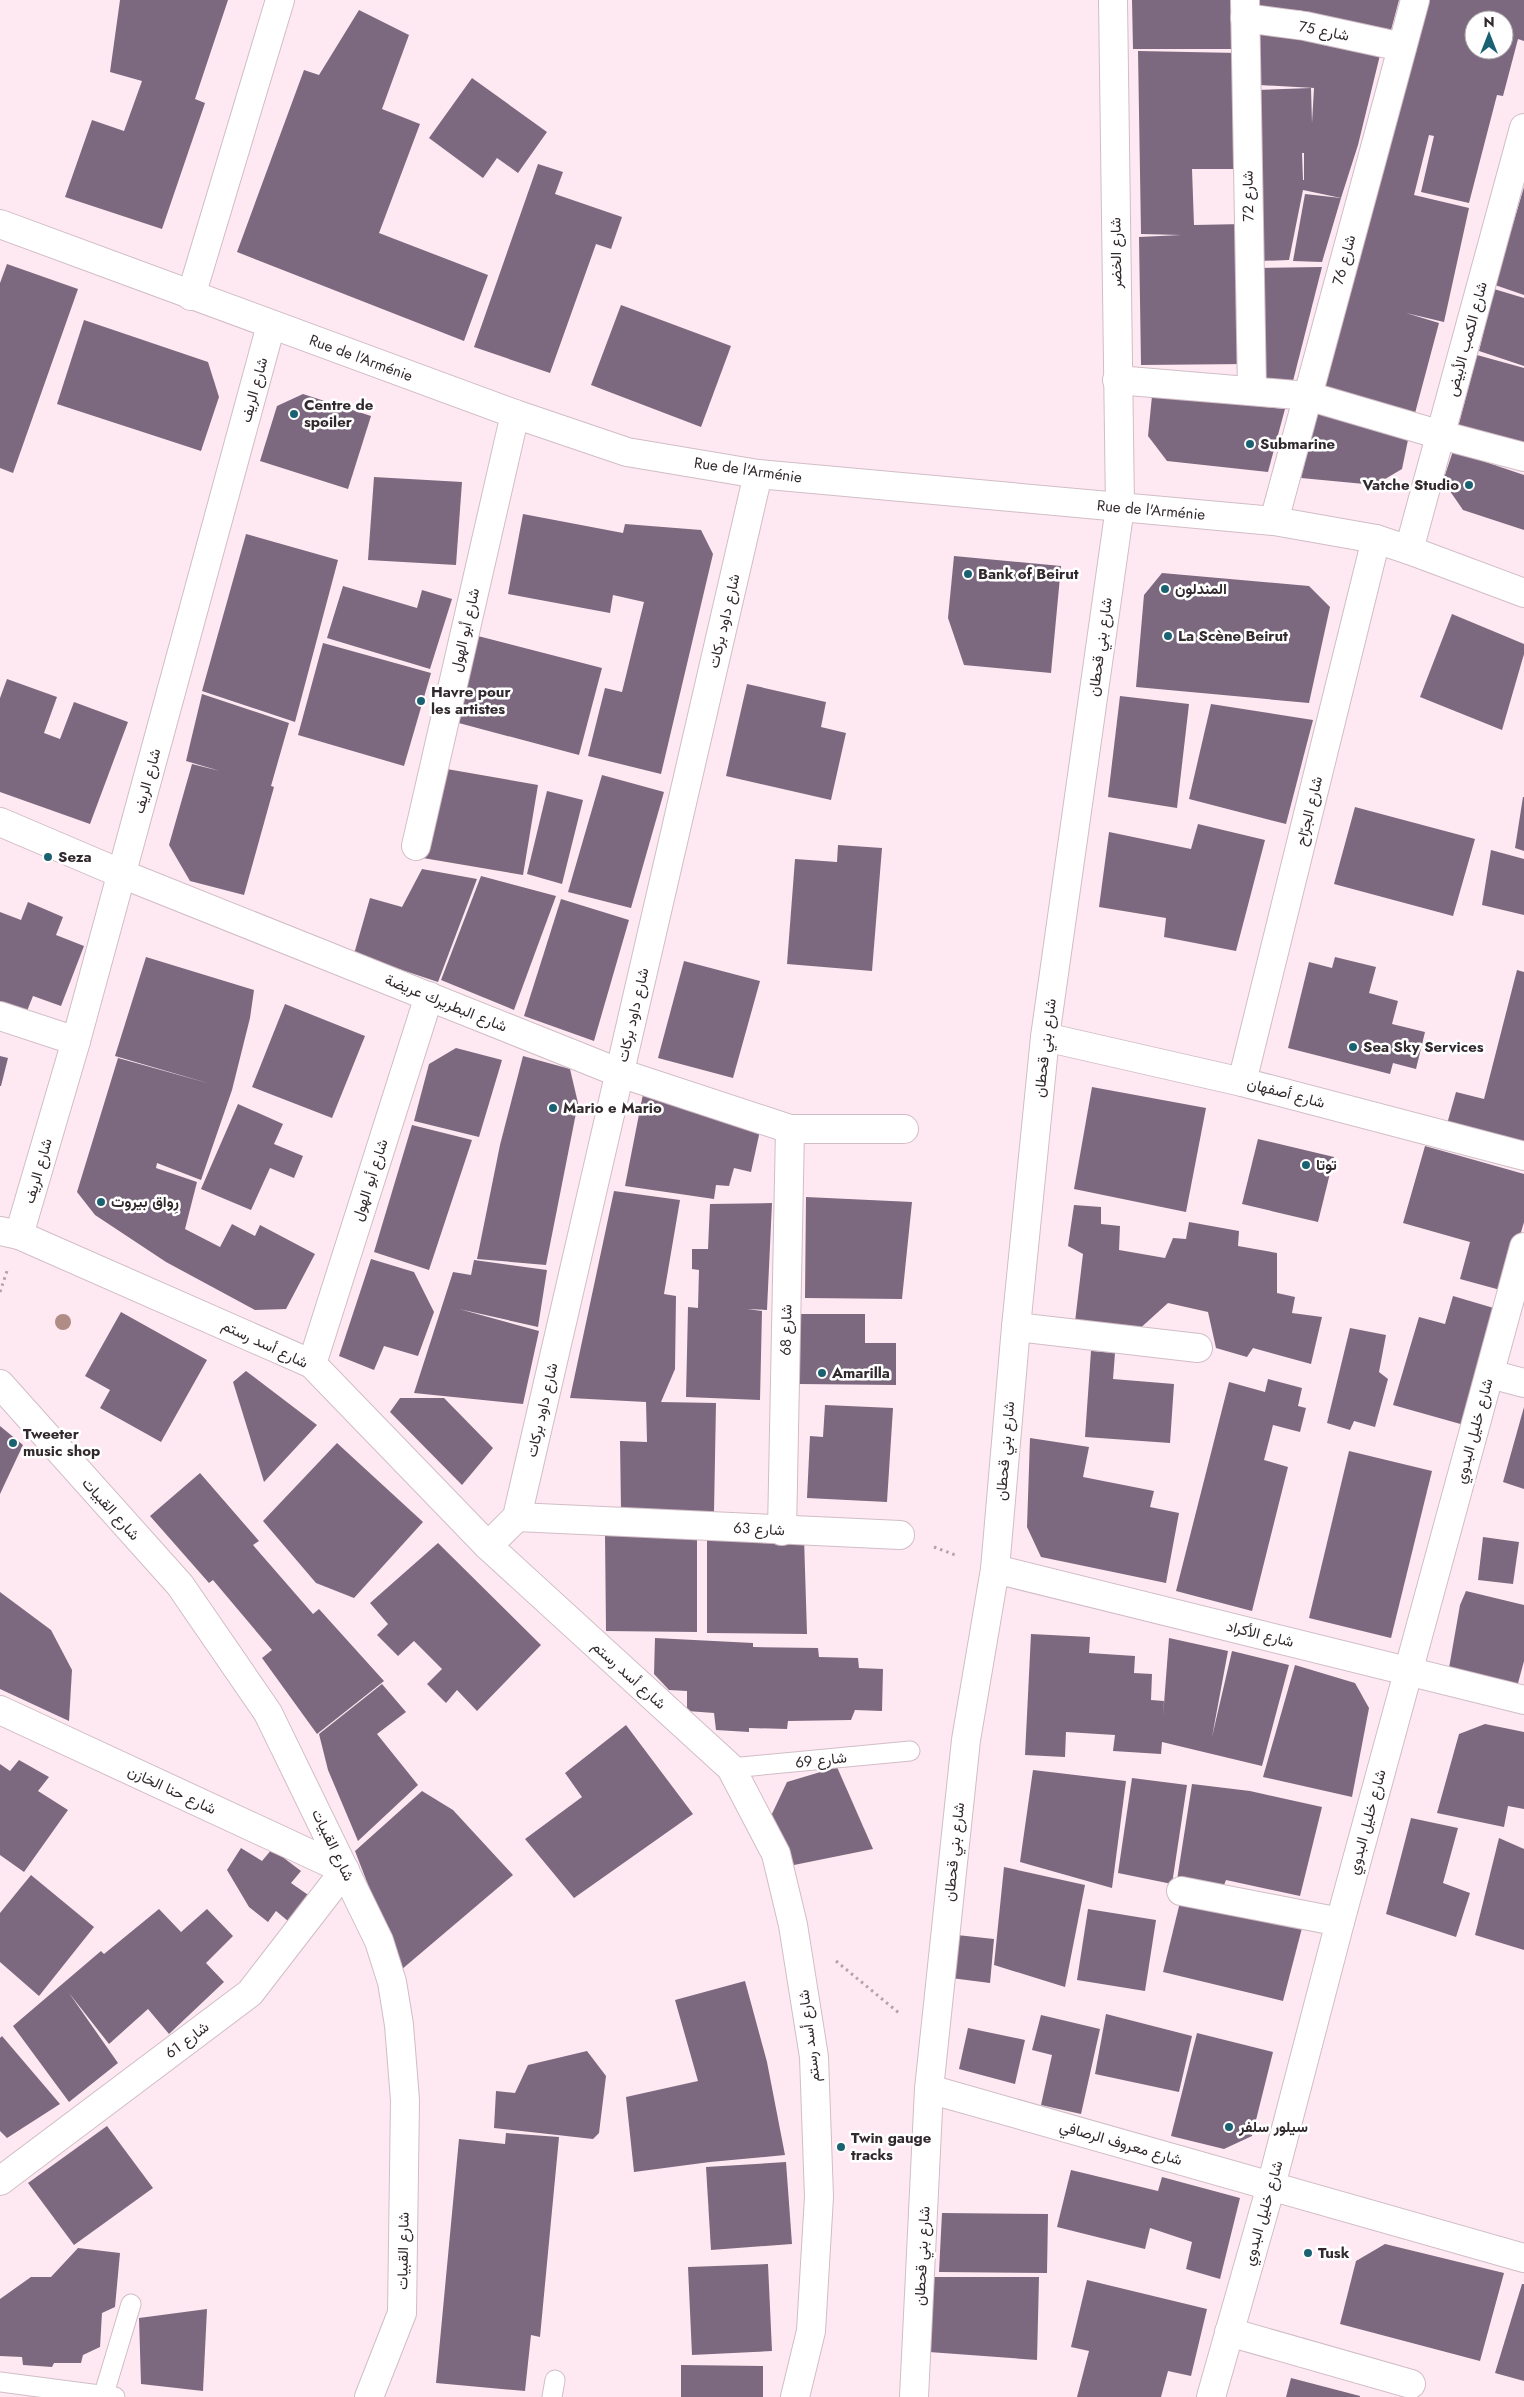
<svg xmlns="http://www.w3.org/2000/svg" width="1524" height="2397" font-family="Jost,Vazirmatn,sans-serif">
	<style>
		.building { fill: #7d697f; fill-rule: evenodd }
		.lines { fill: none; stroke-linecap: round; stroke-linejoin: round }
		.lane-casing { stroke: #d1bdc6; stroke-width: 21 }
		.street-casing { stroke: #d1bdc6; stroke-width: 30 }
		.secondary-casing { stroke: #d1bdc6; stroke-width: 30 }
		.path { stroke: #b2a2a9; stroke-width: 3; stroke-dasharray: 2.5 4; stroke-linecap: butt }
		.lane { stroke: #fff; stroke-width: 19 }
		.street { stroke: #fff; stroke-width: 28 }
		.secondary { stroke: #fff; stroke-width: 28 }
		.tree { fill: #af8c86 }
		.poi-dot { fill: #1a6271; stroke: #fff; stroke-width: 2 }
		.labels { text-anchor: middle; dominant-baseline: central; stroke-width: 5; stroke-linejoin: round; paint-order: stroke }
		.street-label { font-size: 15px; fill: #31292d; stroke: #fff }
		.poi-label { font-size: 15px; font-weight: bold; fill: #31292d; stroke: #fff; text-anchor: start }
	</style>
	<rect width="100%" height="100%" fill="#fee9f2"/>
	<g class="building">
		<path d="M120,0H228L195,99L205,103L162,229L65,197L92,120L124,131L142,81L110,72Z"/>
		<path d="M1132,0H1239V49H1133Z"/>
		<path d="M1256,0H1399L1390,34L1299,10L1256,9Z"/>
		<path d="M1425,0H1524V41L1518,39L1503,96L1497,95L1469,203L1421,192L1434,136L1429,135L1414,195L1469,208L1444,322L1406,313L1439,323L1414,417L1315,389ZM1474,20H1504V50H1474Z"/>
		<path d="M359,10L409,35L382,109L420,124L379,233L488,275L464,341L237,252L304,70L319,75Z"/>
		<path d="M1258,27L1381,51L1358,145L1341,198L1303,190L1289,260L1259,261L1257,90L1311,88L1312,123L1314,88L1259,85ZM1302,153H1304V180H1303Z"/>
		<path d="M1138,51L1239,53L1241,169H1192L1194,225L1243,224L1246,364L1141,365L1139,237L1181,235L1141,234Z"/>
		<path d="M472,78L547,132L518,173L497,158L483,178L429,138Z"/>
		<path d="M538,164L563,172L555,194L622,217L611,249L596,244L550,373L474,347Z"/>
		<path d="M1524,187V295L1495,285Z"/>
		<path d="M1305,194L1341,198L1322,262L1293,261Z"/>
		<path d="M7,264L78,289L13,473L0,468V283Z"/>
		<path d="M1322,267L1293,381L1262,379L1259,268Z"/>
		<path d="M1494,289L1524,298V366L1479,351Z"/>
		<path d="M621,305L731,346L701,427L591,385Z"/>
		<path d="M84,320L208,362L219,397L201,451L57,404Z"/>
		<path d="M1477,355L1524,368V447L1457,431Z"/>
		<path d="M303,394L371,416L348,489L260,461L277,406Z"/>
		<path d="M1152,396L1285,409L1268,472L1167,461L1148,436Z"/>
		<path d="M1318,411L1409,435L1402,469L1375,485L1301,478Z"/>
		<path d="M1453,451L1524,475V530L1463,510L1443,481Z"/>
		<path d="M374,477L462,482L456,565L368,560Z"/>
		<path d="M523,514L623,533L625,524L701,530L713,554L661,774L588,756L605,688L622,692L644,602L613,595L610,613L508,594Z"/>
		<path d="M246,534L338,560L295,722L202,691Z"/>
		<path d="M954,556L1061,566L1051,673L964,665L948,618Z"/>
		<path d="M1162,573L1309,586L1330,607L1309,703L1136,687L1144,595Z"/>
		<path d="M343,586L417,608L422,590L452,599L430,669L327,638Z"/>
		<path d="M1452,614L1524,644V654L1502,730L1420,697Z"/>
		<path d="M478,636L602,668L579,755L455,722Z"/>
		<path d="M323,643L431,673L404,766L298,735Z"/>
		<path d="M7,679L57,697L44,733L60,739L74,702L128,722L90,824L0,792V698Z"/>
		<path d="M747,684L826,702L821,727L846,733L831,800L726,776Z"/>
		<path d="M202,694L289,723L271,786L274,787L244,895L190,881L169,845L192,764L220,771L186,761Z"/>
		<path d="M1120,696L1189,704L1177,808L1108,797Z"/>
		<path d="M1211,704L1313,720L1286,824L1189,799Z"/>
		<path d="M441,768L538,785L523,875L423,858Z"/>
		<path d="M602,775L664,792L631,908L568,892Z"/>
		<path d="M547,791L583,800L562,884L527,874Z"/>
		<path d="M1523,797H1524V851L1515,848Z"/>
		<path d="M1355,807L1475,839L1453,916L1334,884Z"/>
		<path d="M1198,824L1265,840L1236,951L1164,937L1166,918L1099,907L1109,832L1191,849Z"/>
		<path d="M838,845L882,848L872,971L787,964L795,859L837,862Z"/>
		<path d="M1491,850L1524,859V915L1482,905Z"/>
		<path d="M422,869L477,879L438,982L354,954L370,898L402,907Z"/>
		<path d="M481,876L556,896L514,1010L441,980Z"/>
		<path d="M561,899L629,920L594,1041L524,1016Z"/>
		<path d="M28,902L63,917L56,935L84,946L61,1006L33,996L27,1011L0,1001V912L21,920Z"/>
		<path d="M146,957L254,990L250,1018L232,1090L201,1180L157,1163L156,1168L197,1182L185,1229L220,1247L232,1224L255,1236L260,1225L315,1254L286,1309L255,1310L166,1262L95,1215L77,1192L118,1058L211,1084L115,1056Z"/>
		<path d="M1335,957L1376,967L1369,993L1398,1001L1392,1024L1425,1032L1416,1069L1393,1063L1390,1074L1288,1048L1309,962L1332,968Z"/>
		<path d="M684,961L760,981L733,1078L658,1058Z"/>
		<path d="M1517,970L1524,972V1144L1447,1124L1456,1092L1484,1099Z"/>
		<path d="M285,1004L365,1036L332,1118L252,1087Z"/>
		<path d="M456,1048L502,1060L479,1137L414,1121L429,1064Z"/>
		<path d="M0,1056L8,1058L1,1086H0Z"/>
		<path d="M523,1056L570,1069L578,1103L546,1265L477,1259L500,1145Z"/>
		<path d="M1092,1087L1206,1108L1186,1212L1074,1189Z"/>
		<path d="M643,1094L761,1126L751,1172L734,1168L729,1186L716,1185L714,1199L625,1186Z"/>
		<path d="M238,1104L283,1124L274,1144L303,1156L294,1178L270,1168L251,1210L201,1189Z"/>
		<path d="M412,1125L472,1140L429,1270L374,1252Z"/>
		<path d="M1258,1139L1334,1157L1318,1222L1242,1204Z"/>
		<path d="M1425,1146L1524,1174V1222L1504,1291L1460,1279L1470,1242L1403,1223Z"/>
		<path d="M614,1191L680,1200L664,1294L676,1296L675,1369L661,1402L716,1403L714,1512L621,1510L620,1441L647,1442L646,1402L570,1398Z"/>
		<path d="M806,1197L912,1202L902,1299L805,1298Z"/>
		<path d="M772,1203L767,1310L747,1309L762,1311L760,1400L686,1397L688,1307L698,1308L699,1270L692,1269V1249H708L710,1204Z"/>
		<path d="M1074,1205L1101,1207V1224L1120,1226L1119,1250L1165,1258L1173,1238L1186,1239L1189,1222L1239,1231L1238,1246L1277,1253V1293L1295,1297L1292,1313L1322,1317L1311,1364L1253,1348L1247,1357L1216,1348L1208,1312L1168,1303L1136,1332L1075,1322L1083,1254L1068,1246Z"/>
		<path d="M371,1259L414,1272L434,1312L418,1356L384,1346L374,1370L339,1356Z"/>
		<path d="M474,1260L547,1270L538,1327L459,1309L539,1331L523,1404L414,1393L453,1272L471,1275Z"/>
		<path d="M1453,1296L1497,1309L1464,1425L1393,1405L1419,1317L1445,1324Z"/>
		<path d="M121,1312L207,1360L161,1442L100,1408L110,1390L85,1376Z"/>
		<path d="M799,1314H865V1343H896V1385L799,1384Z"/>
		<path d="M1350,1328L1386,1335L1379,1372L1388,1379L1375,1427L1354,1421L1350,1430L1327,1423Z"/>
		<path d="M1091,1351L1115,1353L1113,1379L1174,1384L1170,1443L1085,1437Z"/>
		<path d="M246,1371L317,1425L264,1482L233,1382Z"/>
		<path d="M1268,1379L1302,1388L1298,1406L1306,1408L1300,1432L1273,1425L1264,1460L1288,1467L1252,1611L1176,1591L1229,1382L1265,1392Z"/>
		<path d="M400,1398H444L493,1448L462,1485L390,1412Z"/>
		<path d="M825,1405L893,1408L887,1502L807,1498L810,1436L823,1437Z"/>
		<path d="M1524,1407V1489L1503,1482Z"/>
		<path d="M0,1426L23,1445L0,1494Z"/>
		<path d="M1030,1438L1089,1447L1083,1477L1154,1491L1150,1507L1179,1513L1166,1583L1041,1557L1027,1527Z"/>
		<path d="M337,1443L423,1522L354,1598L316,1583L263,1521Z"/>
		<path d="M1349,1451L1432,1471L1391,1638L1309,1618Z"/>
		<path d="M200,1473L259,1541L253,1545L313,1614L319,1609L384,1681L317,1734L262,1658L272,1650L213,1580L209,1583L150,1516Z"/>
		<path d="M605,1534L697,1536V1632L606,1631Z"/>
		<path d="M707,1536L804,1538L807,1634L707,1633Z"/>
		<path d="M1483,1537L1519,1542L1513,1584L1478,1580Z"/>
		<path d="M438,1543L541,1645L477,1711L457,1690L446,1703L427,1684L442,1669L414,1641L398,1656L377,1635L388,1624L370,1603Z"/>
		<path d="M1466,1591L1524,1605V1661L1517,1687L1449,1668L1460,1605Z"/>
		<path d="M0,1592L51,1630L72,1670L69,1721L0,1689Z"/>
		<path d="M1031,1634L1090,1637L1089,1653L1135,1656L1134,1673L1152,1674L1151,1700L1164,1701L1163,1717L1169,1638L1228,1651L1212,1737L1232,1651L1289,1665L1262,1766L1162,1742L1161,1754L1113,1751L1115,1735L1066,1732L1065,1757L1025,1755Z"/>
		<path d="M655,1638L753,1643V1647L818,1648L819,1657L858,1658L859,1668L883,1669L882,1711L855,1710L851,1720L788,1721L787,1729L749,1728V1732L716,1730L714,1713L687,1711V1691L669,1690L654,1674Z"/>
		<path d="M1295,1665L1355,1683L1369,1708L1352,1797L1263,1777Z"/>
		<path d="M382,1684L406,1712L377,1734L418,1785L358,1841L328,1770L319,1734Z"/>
		<path d="M1485,1724L1524,1732V1809L1508,1806L1504,1827L1437,1813L1459,1734Z"/>
		<path d="M626,1725L693,1814L574,1898L525,1839L582,1797L565,1773Z"/>
		<path d="M19,1760L49,1777L38,1791L68,1810L24,1872L0,1855V1764L10,1771Z"/>
		<path d="M837,1767L873,1849L794,1865L770,1818L787,1782Z"/>
		<path d="M1033,1770L1126,1781L1112,1888L1020,1862Z"/>
		<path d="M1132,1778L1187,1785L1172,1884L1118,1873Z"/>
		<path d="M1192,1784L1250,1791L1322,1807L1300,1896L1226,1880L1224,1885L1177,1880Z"/>
		<path d="M422,1791L453,1810L513,1875L401,1970L355,1851Z"/>
		<path d="M1411,1818L1458,1828L1443,1883L1470,1893L1456,1937L1386,1914Z"/>
		<path d="M1499,1838L1524,1849V1950L1475,1935Z"/>
		<path d="M241,1848L262,1861L272,1849L301,1871L291,1883L314,1899L294,1926L276,1911L268,1922L249,1907L227,1870Z"/>
		<path d="M1004,1867L1085,1885L1065,1987L994,1965Z"/>
		<path d="M31,1875L94,1927L39,1996L0,1962V1913Z"/>
		<path d="M1181,1898L1302,1928L1283,2001L1163,1972Z"/>
		<path d="M159,1909L181,1932L207,1909L233,1936L206,1963L224,1982L169,2034L148,2009L109,2044L69,1993L118,2063L69,2102L13,2026L101,1951L104,1954Z"/>
		<path d="M1088,1909L1156,1920L1145,1991L1077,1980Z"/>
		<path d="M957,1935L994,1939L990,1983L951,1978Z"/>
		<path d="M745,1981L767,2062L785,2155L710,2162L634,2172L626,2097L698,2081L675,2000Z"/>
		<path d="M1106,2014L1192,2036L1179,2092L1095,2074Z"/>
		<path d="M1041,2015L1100,2029L1081,2114L1041,2105L1052,2055L1032,2050Z"/>
		<path d="M968,2028L1025,2040L1015,2084L959,2069Z"/>
		<path d="M1197,2033L1273,2052L1252,2136L1224,2149L1171,2136Z"/>
		<path d="M2,2036L60,2104L7,2138L0,2131V2038Z"/>
		<path d="M587,2051L606,2076L599,2133L593,2139L494,2128L496,2091L515,2093L528,2065Z"/>
		<path d="M107,2126L153,2188L74,2245L28,2183Z"/>
		<path d="M506,2133L559,2137L540,2337L531,2335L525,2391L436,2383L459,2139L505,2144Z"/>
		<path d="M786,2162L792,2244L711,2250L706,2167Z"/>
		<path d="M1071,2170L1158,2191L1162,2177L1240,2198L1220,2279L1186,2269L1192,2242L1150,2228L1145,2249L1057,2227Z"/>
		<path d="M942,2213L1048,2214L1047,2273L939,2272Z"/>
		<path d="M1385,2244L1504,2273L1480,2361L1340,2324L1356,2261Z"/>
		<path d="M78,2248L120,2253L115,2307L102,2313L100,2347L83,2355L81,2363H54L52,2367L23,2365L22,2357L0,2356V2299L31,2277H51Z"/>
		<path d="M768,2264L772,2351L692,2355L688,2267Z"/>
		<path d="M931,2277H1039L1037,2360L929,2352Z"/>
		<path d="M1087,2280L1207,2309L1191,2376L1168,2371L1161,2397H1077L1089,2351L1071,2347Z"/>
		<path d="M1522,2284H1524V2381L1495,2373Z"/>
		<path d="M207,2309L203,2391L141,2384L139,2318Z"/>
		<path d="M681,2365L763,2366V2397H681Z"/>
		<path d="M1291,2378L1360,2396V2397H1286Z"/>
	</g>
	<g class="lines">
		<g class="lane-casing">
			<g id="lane">
				<path d="M731,1768L910,1751"/>
				<path d="M0,2382L115,2397"/>
				<path d="M103,2397L131,2304"/>
				<path d="M552,2397L555,2380"/>
			</g>
		</g>
		<g class="street-casing">
			<g id="street">
				<path d="M1245,0L1252,391"/>
				<path d="M1245,18L1305,26L1402,47"/>
				<path d="M191,296L280,0"/>
				<path d="M1117,380L1308,396L1441,435L1524,457"/>
				<path d="M1274,521L1415,0"/>
				<path d="M1409,550L1524,128"/>
				<path d="M0,822L122,874L620,1073L790,1129H904"/>
				<path d="M416,846L515,414"/>
				<path d="M0,1016L76,1041"/>
				<path d="M1045,1037L1242,1082L1524,1156"/>
				<path d="M1242,1082L1376,539"/>
				<path d="M0,1231L19,1235L312,1364L488,1546L731,1768L776,1854L793,1925L814,2057L819,2197L811,2331L795,2397"/>
				<path d="M19,1235L76,1041L271,325"/>
				<path d="M1016,1327L1198,1348"/>
				<path d="M312,1364L429,996"/>
				<path d="M1490,1374L1524,1383"/>
				<path d="M517,1517L900,1535"/>
				<path d="M782,1531L790,1129"/>
				<path d="M488,1546L517,1517L758,474"/>
				<path d="M995,1569L1524,1700"/>
				<path d="M0,1710L345,1870L250,1993L0,2181"/>
				<path d="M1181,1891L1340,1922"/>
				<path d="M1229,2332L1411,2384"/>
				<path d="M914,2397L929,2089"/>
			</g>
		</g>
		<g class="secondary-casing">
			<g id="secondary">
				<path d="M1113,0L1120,507L1045,1037L1016,1327L995,1569L966,1740L929,2089L1524,2258"/>
				<path d="M0,224L515,414L627,452L758,474L1274,521L1376,539L1409,550L1524,593"/>
				<path d="M0,1384L180,1585L268,1713L379,1941L392,1982L399,2025L405,2100L402,2313L369,2397"/>
				<path d="M1211,2397L1271,2186L1340,1922L1524,1247"/>
			</g>
		</g>
		<g class="path">
			<path d="M0,1292L7,1271"/>
			<path d="M934,1547L958,1556"/>
			<path d="M836,1961L899,2013"/>
		</g>
		<use href="#lane" class="lane"/>
		<use href="#street" class="street"/>
		<use href="#secondary" class="secondary"/>
	</g>
	<circle class="tree" cx="63" cy="1322" r="8"/>
	<g class="poi-dot">
		<circle cx="294" cy="414" r="5"/>
		<circle cx="1250" cy="444" r="5"/>
		<circle cx="1469" cy="485" r="5"/>
		<circle cx="968" cy="574" r="5"/>
		<circle cx="1165" cy="589" r="5"/>
		<circle cx="1168" cy="636" r="5"/>
		<circle cx="421" cy="701" r="5"/>
		<circle cx="48" cy="857" r="5"/>
		<circle cx="1353" cy="1047" r="5"/>
		<circle cx="553" cy="1108" r="5"/>
		<circle cx="1306" cy="1165" r="5"/>
		<circle cx="101" cy="1202" r="5"/>
		<circle cx="822" cy="1373" r="5"/>
		<circle cx="13" cy="1443" r="5"/>
		<circle cx="1229" cy="2127" r="5"/>
		<circle cx="841" cy="2147" r="5"/>
		<circle cx="1308" cy="2253" r="5"/>
	</g>
	<g class="labels">
		<g class="street-label">
			<text transform="translate(1324 31) rotate(11)">شارع 75</text>
			<text transform="translate(1248 196) rotate(-91)">شارع 72</text>
			<text transform="translate(1116 253) rotate(-91)">شارع الخضر</text>
			<text transform="translate(1344 260) rotate(-75)">شارع 76</text>
			<text transform="translate(1467 339) rotate(-75)">شارع الكمب الأبيض</text>
			<text transform="translate(361 358) rotate(20)">Rue de l'Arménie</text>
			<text transform="translate(254 390) rotate(-75)">شارع الريف</text>
			<text transform="translate(748 470) rotate(8)">Rue de l'Arménie</text>
			<text transform="translate(1151 510) rotate(5)">Rue de l'Arménie</text>
			<text transform="translate(724 621) rotate(-77)">شارع داود بركات</text>
			<text transform="translate(465 630) rotate(-77)">شارع أبو الهول</text>
			<text transform="translate(1100 647) rotate(-82)">شارع بني قحطان</text>
			<text transform="translate(147 781) rotate(-75)">شارع الريف</text>
			<text transform="translate(1309 811) rotate(-76)">شارع الجرّاح</text>
			<text transform="translate(446 1003) rotate(22)">شارع البطريرك عريضة</text>
			<text transform="translate(633 1015) rotate(-77)">شارع داود بركات</text>
			<text transform="translate(1045 1048) rotate(-83)">شارع بني قحطان</text>
			<text transform="translate(1286 1093) rotate(15)">شارع أصفهان</text>
			<text transform="translate(38 1171) rotate(-74)">شارع الريف</text>
			<text transform="translate(370 1180) rotate(-72)">شارع أبو الهول</text>
			<text transform="translate(786 1330) rotate(-89)">شارع 68</text>
			<text transform="translate(265 1344) rotate(25)">شارع أسد رستم</text>
			<text transform="translate(542 1410) rotate(-77)">شارع داود بركات</text>
			<text transform="translate(1474 1431) rotate(-75)">شارع خليل البدوي</text>
			<text transform="translate(1005 1451) rotate(-85)">شارع بني قحطان</text>
			<text transform="translate(111 1509) rotate(48)">شارع القبيات</text>
			<text transform="translate(759 1529) rotate(3)">شارع 63</text>
			<text transform="translate(1260 1634) rotate(14)">شارع الأكراد</text>
			<text transform="translate(629 1675) rotate(42)">شارع أسد رستم</text>
			<text transform="translate(821 1760) rotate(-6)">شارع 69</text>
			<text transform="translate(172 1790) rotate(25)">شارع حنا الخازن</text>
			<text transform="translate(1367 1822) rotate(-75)">شارع خليل البدوي</text>
			<text transform="translate(333 1845) rotate(64)">شارع القبيات</text>
			<text transform="translate(954 1852) rotate(-84)">شارع بني قحطان</text>
			<text transform="translate(809 2036) rotate(-97)">شارع أسد رستم</text>
			<text transform="translate(187 2040) rotate(-37)">شارع 61</text>
			<text transform="translate(1121 2143) rotate(16)">شارع معروف الرصافي</text>
			<text transform="translate(1263 2213) rotate(-74)">شارع خليل البدوي</text>
			<text transform="translate(403 2251) rotate(-89)">شارع القبيات</text>
			<text transform="translate(922 2256) rotate(-87)">شارع بني قحطان</text>
		</g>
		<g class="poi-label">
			<text x="304" y="405">Centre de<tspan x="304" dy="17">spoiler</tspan></text>
			<text x="1260" y="444">Submarine</text>
			<text x="1459" y="485" text-anchor="end">Vatche Studio</text>
			<text x="978" y="574">Bank of Beirut</text>
			<text x="1175" y="589">المندلون</text>
			<text x="1178" y="636">La Scène Beirut</text>
			<text x="431" y="692">Havre pour<tspan x="431" dy="17">les artistes</tspan></text>
			<text x="58" y="857">Seza</text>
			<text x="1363" y="1047">Sea Sky Services</text>
			<text x="563" y="1108">Mario e Mario</text>
			<text x="1316" y="1165">توتا</text>
			<text x="111" y="1202">رِواق بيروت</text>
			<text x="832" y="1373">Amarilla</text>
			<text x="23" y="1434">Tweeter<tspan x="23" dy="17">music shop</tspan></text>
			<text x="1239" y="2127">سيلور سلفر</text>
			<text x="851" y="2138">Twin gauge<tspan x="851" dy="17">tracks</tspan></text>
			<text x="1318" y="2253">Tusk</text>
		</g>
	</g>
	<g transform="translate(1489 35)"><circle r="24" fill="#ffffff" stroke="#ada9ab"/>
	<path d="M0-4L9 19L0 12L-9 19Z" fill="#1a6271"/>
	<text y="-8" font-size="14" font-weight="bold" text-anchor="middle" fill="#31292d">N</text>
	</g>
</svg>
